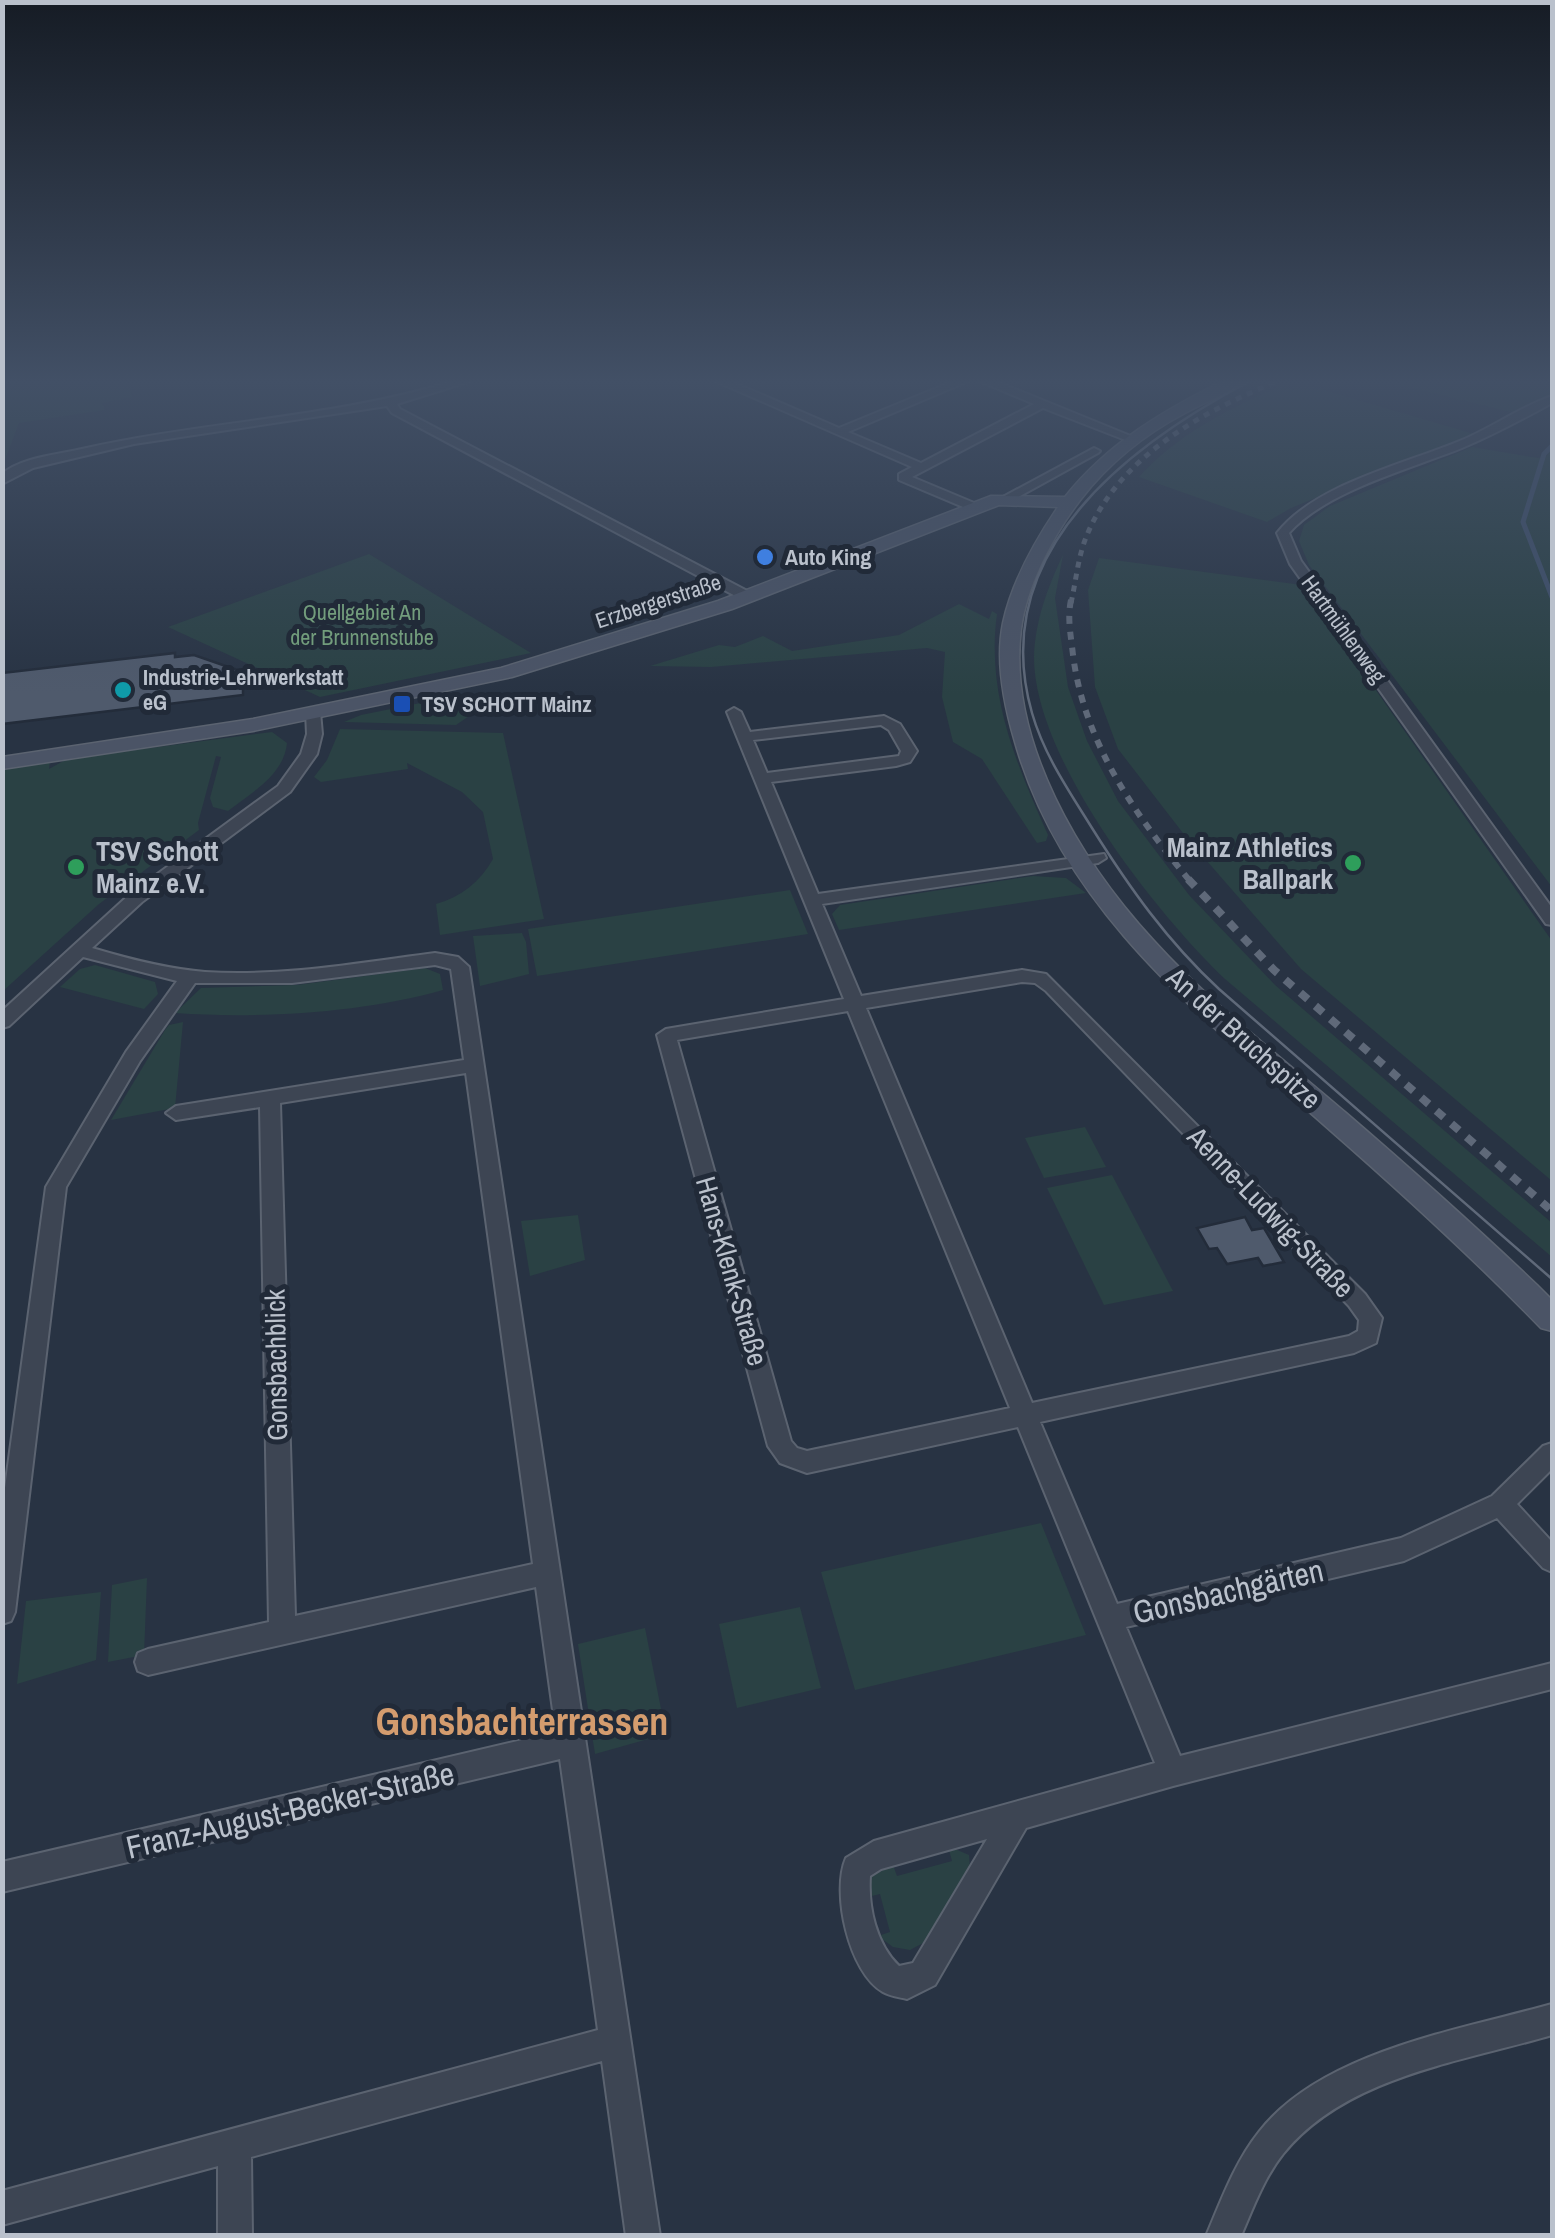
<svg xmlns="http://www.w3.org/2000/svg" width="1555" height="2238" font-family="'Archivo Narrow',sans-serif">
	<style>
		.green { fill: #2a4144 }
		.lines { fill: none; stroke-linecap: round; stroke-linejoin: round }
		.stream { stroke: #3f506b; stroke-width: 5 }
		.building { fill: #4f5a6c; stroke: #232c3a; stroke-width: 2.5 }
		.street-casing { stroke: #5b6370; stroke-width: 4 }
		.secondary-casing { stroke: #5b6370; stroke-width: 3 }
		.street { fill: #3d4553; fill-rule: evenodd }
		.secondary { fill: #4b5466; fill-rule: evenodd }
		.tram { stroke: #5f6979; stroke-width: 2.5 }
		.rail-far2 { stroke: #5f6979; stroke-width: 5; stroke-dasharray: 6 6; stroke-linecap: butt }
		.rail-far1 { stroke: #5f6979; stroke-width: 6; stroke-dasharray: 8 8; stroke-linecap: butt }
		.rail { stroke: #5f6979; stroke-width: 8; stroke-dasharray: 10 10; stroke-linecap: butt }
		.shop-dot { fill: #3f7fe0; stroke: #212a38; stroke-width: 4 }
		.culture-dot { fill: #0f9aa8; stroke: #212a38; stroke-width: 4 }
		.transit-dot { fill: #1a4fb4; stroke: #212a38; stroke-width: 4 }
		.leisure-dot { fill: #2e9e5b; stroke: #212a38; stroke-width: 4 }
		.labels { text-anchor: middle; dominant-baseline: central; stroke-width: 10; stroke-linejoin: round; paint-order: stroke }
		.far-poi-label { font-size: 22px; font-weight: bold; fill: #bac1cc; stroke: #212a38; text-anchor: start }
		.far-street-label { font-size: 22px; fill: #bac1cc; stroke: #212a38 }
		.far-park-label { font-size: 22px; fill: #729c7c; stroke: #212a38 }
		.poi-label { font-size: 28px; font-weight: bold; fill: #bac1cc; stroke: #212a38; text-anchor: end }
		.street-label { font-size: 28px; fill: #bac1cc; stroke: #212a38 }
		.near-street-label { font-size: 32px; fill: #bac1cc; stroke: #212a38 }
		.near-quarter-label { font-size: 38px; font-weight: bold; fill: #d49c6e; stroke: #212a38 }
	</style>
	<rect width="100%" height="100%" fill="#283343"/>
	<g class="green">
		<path d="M3,380H128L132,397L102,403L105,410L19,423L3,465Z"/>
		<path d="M1308,380H1315L1310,386L1474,434L1291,508L1267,522L1139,477C1179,433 1229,409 1282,385L1289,388Z"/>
		<path d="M1379,380H1552V393L1515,413Z"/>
		<path d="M1472,447L1544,459L1552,449V887L1309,565L1299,541L1304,525L1330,506Z"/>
		<path d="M369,554L531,653L320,697L168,627Z"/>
		<path d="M1063,555L1055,598L1068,687L1087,741L1118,801L1189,895L1275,985L1552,1223V1257L1225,979C1154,911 1034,758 1034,657C1035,621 1048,586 1063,555Z"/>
		<path d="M1099,558L1302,585L1552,941V1181L1301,969L1186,837L1118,749L1095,687L1088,590Z"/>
		<path d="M959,604L989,619L992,611L997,614C986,694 1016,763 1048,835L1046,841L1037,843L982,759L953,742L942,697L945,652L927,648L711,667L650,666L719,645L735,647L763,636L792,651L899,635Z"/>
		<path d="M465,694L475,712L456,725L344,722L361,715Z"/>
		<path d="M340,729L503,733L544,919L440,935L436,904C461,897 480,882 493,859L483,812L462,792L407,763L408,769L321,782L314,777L327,760Z"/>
		<path d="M272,732L287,743C284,775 251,793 228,811L213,807L210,798L221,757L216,756L198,823L199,830L99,904L3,991V767L50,761L49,769L67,759Z"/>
		<path d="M1033,876L1066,878L1086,893L839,930L832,914L840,905Z"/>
		<path d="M790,890L808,934L537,976L528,929Z"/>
		<path d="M522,933L526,942L529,974L480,986L473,936Z"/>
		<path d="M95,965L155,982L158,994L144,1009L60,987L80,969Z"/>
		<path d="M425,968L440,974L443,990C362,1013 259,1019 175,1013L201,988L297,985Z"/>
		<path d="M183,1022L175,1108L111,1120L165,1030L169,1025Z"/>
		<path d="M1085,1127L1106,1167L1044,1178L1025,1138Z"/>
		<path d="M1112,1175L1173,1291L1104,1305L1047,1188Z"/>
		<path d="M578,1215L585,1260L530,1276L521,1221Z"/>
		<path d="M1041,1523L1086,1635L855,1690L821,1572Z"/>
		<path d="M147,1578L144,1655L108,1662L112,1585Z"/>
		<path d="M101,1592L96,1660L17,1684L26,1601Z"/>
		<path d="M800,1607L821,1688L737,1708L719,1624Z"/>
		<path d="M645,1628L666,1734L595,1754L578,1644Z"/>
		<path d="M955,1849L969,1855L970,1868L925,1942L910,1950L893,1947L878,1936L890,1932L880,1894L868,1897L872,1876L893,1865L897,1876L952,1861L949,1850Z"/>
	</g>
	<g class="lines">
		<path class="stream" d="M1552,446L1544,454L1523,522L1552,597"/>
	</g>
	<g class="building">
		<path d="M175,653V657L194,655L243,672V695L2,724V673Z"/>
		<path d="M1245,1217L1252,1230L1264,1228L1284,1262L1263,1266L1258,1258L1227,1264L1217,1248L1209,1249L1197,1228Z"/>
	</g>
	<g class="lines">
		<g class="street-casing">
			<g id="street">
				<path d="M457,380H474L397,404L400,409L753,594V600H743L392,413L387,406L134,444L33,468L2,484V474C22,457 57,455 82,449C206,421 336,418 457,380Z"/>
				<path d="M713,380H728L839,428L956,380H971L848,432L921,463L1034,404L977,380H993L1138,439L1128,441L1043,408L912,477L979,505L981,508L975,512L899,480V474L912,467Z"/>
				<path d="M1552,396V403C1523,419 1493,435 1462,448C1410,469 1326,491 1289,533L1301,561L1552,908V925L1546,924L1290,564L1277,533C1317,482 1411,463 1469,437C1497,424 1523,406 1552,396Z"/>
				<path d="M1094,448L1100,451L1098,453L1011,501L1001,498Z"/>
				<path d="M313,708L320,712L322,734L317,754L290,792L142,902L92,948C129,959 167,969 205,972C282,977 359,963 435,953L458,957L469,967L660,2236H626L602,2061L251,2157L252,2236H218V2166L2,2225V2191L598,2030L560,1759L2,1892V1862L556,1732L536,1587L148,1675L138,1671L135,1662L138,1653L148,1649L269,1622L260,1107L176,1120L166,1113L176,1106L464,1060L451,969L435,965L292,983H195L140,1061L66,1187L15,1612L11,1621L2,1624V1510L46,1187L126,1052L177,981L83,957L9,1026L2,1028V1011L130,894L278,786L301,754L307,734L306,712ZM466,1073L533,1564L295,1616L280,1103Z"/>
				<path d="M734,708L741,712L750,732L884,716L900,724L917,751L910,762L896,766L771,782L818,894L1104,854L1106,858L1098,863L822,904L861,996L1022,970L1046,974L1365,1294L1382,1318L1376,1343L1354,1353L1040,1422L1117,1604L1401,1538L1492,1496L1543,1446L1552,1443V1469L1517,1504L1552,1542V1572L1543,1568L1497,1518L1404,1561L1126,1627L1180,1756L1552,1663V1689L1173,1786L1026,1828L935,1985L907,1999C899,1997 890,1996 883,1992C849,1973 831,1892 846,1858L874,1841L1155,1763L1018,1427L807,1473L780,1463L768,1446L657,1035L666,1029L844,999L727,712ZM881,725L889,730L901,751L899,756L767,773L753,740ZM1022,982L1035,983L1046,991L1349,1306L1359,1320L1358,1331L1349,1336L1032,1403L866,1008ZM848,1011L1010,1408L807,1451L797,1448L791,1441L677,1040ZM987,1839L913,1963L899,1966C876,1944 868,1907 870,1876L881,1869Z"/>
				<path d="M1552,2004V2035C1462,2062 1346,2076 1283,2154C1264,2178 1253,2208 1241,2236H1206C1221,2201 1235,2162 1259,2132C1321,2052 1459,2030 1552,2004Z"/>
			</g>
		</g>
		<g class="secondary-casing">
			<path id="secondary" d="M1225,380H1245C1228,394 1205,402 1185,413C1145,434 1109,463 1081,499C1054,534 1027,584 1021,629C1007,741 1081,862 1154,941C1212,1005 1281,1057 1346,1113C1411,1169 1475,1226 1537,1285L1552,1300V1331L1541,1328C1474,1259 1403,1194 1331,1131C1205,1019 1063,912 1015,742C1004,705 995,662 1003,623C1012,581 1035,541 1058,507L999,505L732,609L512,677L253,731L2,769V757L253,719L501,668L718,601L991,496L1065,497C1108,443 1164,410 1225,380Z"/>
		</g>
		<use href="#street" class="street"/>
		<use href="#secondary" class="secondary"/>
		<path class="tram" d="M1252,380C1128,445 986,552 1032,713C1044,755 1069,791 1092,828C1129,887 1167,941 1219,989L1552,1279"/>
		<path class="rail-far2" d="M1071,603C1076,581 1078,556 1087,535C1120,455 1205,410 1281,380"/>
		<path class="rail-far1" d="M1071,600C1067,618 1071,636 1073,655C1084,742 1135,815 1190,881"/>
		<path class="rail" d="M1188,879L1274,970L1552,1211"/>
	</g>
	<linearGradient id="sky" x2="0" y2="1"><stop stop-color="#161c25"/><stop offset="0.55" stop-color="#425066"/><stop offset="1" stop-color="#425066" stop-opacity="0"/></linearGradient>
	<rect width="1555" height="694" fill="url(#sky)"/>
	<circle class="shop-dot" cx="765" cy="557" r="10"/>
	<circle class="culture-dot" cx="123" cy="690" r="10"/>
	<rect class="transit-dot" x="392" y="694" width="20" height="20" rx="5"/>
	<g class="leisure-dot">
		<circle cx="1353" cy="863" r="10"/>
		<circle cx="76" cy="867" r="10"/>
	</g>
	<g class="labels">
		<g class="far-poi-label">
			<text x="785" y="557">Auto King</text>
			<text x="143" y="677">Industrie-Lehrwerkstatt<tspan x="143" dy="25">eG</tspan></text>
			<text x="422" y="704">TSV SCHOTT Mainz</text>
		</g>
		<g class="far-street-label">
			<text transform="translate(658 601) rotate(-18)">Erzbergerstraße</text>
			<text transform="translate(1344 629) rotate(54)">Hartmühlenweg</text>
		</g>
		<g class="far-park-label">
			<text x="362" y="612">Quellgebiet An<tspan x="362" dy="25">der Brunnenstube</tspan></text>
		</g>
		<g class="poi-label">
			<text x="1333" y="847">Mainz Athletics<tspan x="1333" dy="32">Ballpark</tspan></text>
			<text x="96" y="851" text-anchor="start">TSV Schott<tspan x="96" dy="32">Mainz e.V.</tspan></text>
		</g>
		<g class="street-label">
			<text transform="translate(1244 1038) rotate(42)">An der Bruchspitze</text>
			<text transform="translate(1271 1212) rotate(46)">Aenne-Ludwig-Straße</text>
			<text transform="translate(732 1271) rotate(74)">Hans-Klenk-Straße</text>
			<text transform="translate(276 1365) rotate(-91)">Gonsbachblick</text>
		</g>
		<g class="near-street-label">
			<text transform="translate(1228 1591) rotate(-13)">Gonsbachgärten</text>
			<text transform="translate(290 1810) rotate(-13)">Franz-August-Becker-Straße</text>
		</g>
		<g class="near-quarter-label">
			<text x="522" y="1721">Gonsbachterrassen</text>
		</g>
	</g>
	<rect width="1555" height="2238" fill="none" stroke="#bac1cc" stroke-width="10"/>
</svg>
